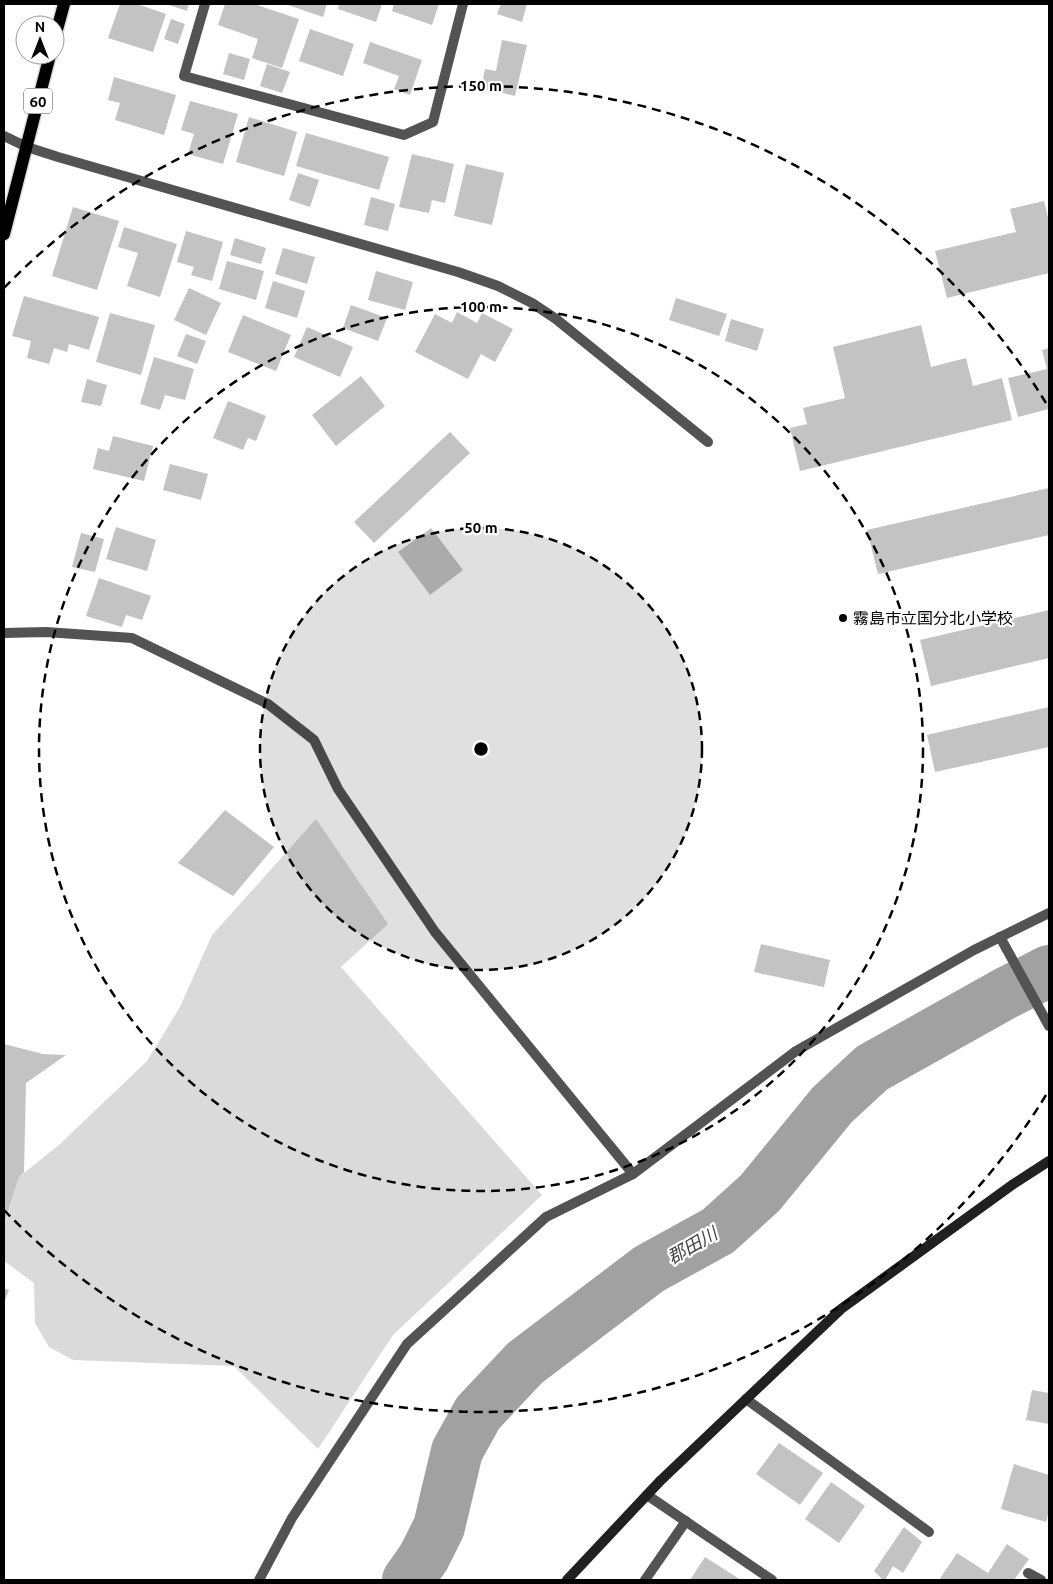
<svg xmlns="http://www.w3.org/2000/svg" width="1053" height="1584" font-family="Ubuntu,'Noto Sans JP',sans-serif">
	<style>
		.green { fill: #dadada }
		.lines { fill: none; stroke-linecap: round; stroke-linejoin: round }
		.river { stroke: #a1a1a1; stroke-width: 52 }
		.building { fill: #c3c3c3 }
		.primary-casing { stroke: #dbdbdb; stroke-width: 15 }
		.street { stroke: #535353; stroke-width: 10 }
		.secondary { stroke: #202020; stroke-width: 10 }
		.primary { stroke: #000; stroke-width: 12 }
		.ring { fill: none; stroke: #000; stroke-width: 2.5; stroke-dasharray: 9 6 }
		.poi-dot { fill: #000; stroke: #fff; stroke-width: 2 }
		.labels { text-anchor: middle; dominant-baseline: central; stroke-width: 4.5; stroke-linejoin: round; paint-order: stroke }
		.shield { fill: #fff; stroke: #4c4c4c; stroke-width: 1 }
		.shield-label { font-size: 15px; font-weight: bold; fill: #000 }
		.poi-label { font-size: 16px; fill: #000; stroke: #fff; text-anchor: start }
		.water-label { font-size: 18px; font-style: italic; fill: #424242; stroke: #fff }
		.centre { fill: #000; stroke: #fff; stroke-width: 2.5 }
		.ring-label { font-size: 15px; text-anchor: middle; font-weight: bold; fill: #000; stroke: #fff; stroke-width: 4.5; stroke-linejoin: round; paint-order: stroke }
	</style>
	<rect width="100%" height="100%" fill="#fff"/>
	<path class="green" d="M316,819L388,924L341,967L542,1195L393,1335L318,1449L234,1366L73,1360L49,1347L35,1323L34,1283L4,1261V1227L19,1177L60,1144L147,1061L180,1007L212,935Z"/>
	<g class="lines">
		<path class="river" d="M408,1580L424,1557L439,1527L457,1451L478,1413L525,1363L649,1269L718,1231L760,1193L832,1105L872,1068L1006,993L1049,971"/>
	</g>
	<g class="building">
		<path d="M120,4H137L166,14L153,52L108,38Z"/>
		<path d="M166,4H189L187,11Z"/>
		<path d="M225,4H254L299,19L282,68L252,58L258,39L218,25Z"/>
		<path d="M285,4H327L323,17Z"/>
		<path d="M339,4H382L376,22L338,9Z"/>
		<path d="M394,4H439L432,25L392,11Z"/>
		<path d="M501,4H527L522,22L497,14Z"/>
		<path d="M171,19L185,24L178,44L164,39Z"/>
		<path d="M310,29L354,44L343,76L299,61Z"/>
		<path d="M502,40L527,45L515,96L481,88L485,69L496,71Z"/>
		<path d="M370,42L422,60L410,95L394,89L399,76L363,63Z"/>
		<path d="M229,53L250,59L244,80L223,74Z"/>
		<path d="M267,64L290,72L282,93L260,86Z"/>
		<path d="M114,77L176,95L164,135L115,120L120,103L108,100Z"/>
		<path d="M190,101L238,114L223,164L188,154L194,134L181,130Z"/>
		<path d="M249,117L297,132L284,176L236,162Z"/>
		<path d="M306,133L389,157L379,190L296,166Z"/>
		<path d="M412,154L454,164L445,203L432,200L429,213L399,207Z"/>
		<path d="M466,164L504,173L492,225L454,216Z"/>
		<path d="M298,173L319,180L310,207L289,200Z"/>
		<path d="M371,197L395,204L388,231L364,225Z"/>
		<path d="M1044,201L1049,222V273L947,298L935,251L1016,232L1010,209Z"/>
		<path d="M73,207L119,221L97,290L52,276Z"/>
		<path d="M124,227L177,244L160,297L127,286L138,253L118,247Z"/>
		<path d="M186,231L223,242L212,281L191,275L194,267L177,262Z"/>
		<path d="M235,238L266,248L261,264L230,255Z"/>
		<path d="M283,248L315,257L307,284L275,274Z"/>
		<path d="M227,261L264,271L256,300L219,289Z"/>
		<path d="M376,271L413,282L405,310L368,300Z"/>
		<path d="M273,281L305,291L297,318L265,308Z"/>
		<path d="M189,288L221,303L206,335L174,320Z"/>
		<path d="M24,296L99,317L89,350L69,344L67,352L54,348L49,364L27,358L31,341L12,336Z"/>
		<path d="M676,298L727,314L719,336L669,320Z"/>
		<path d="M351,305L387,318L378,341L343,328Z"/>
		<path d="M457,312L477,323L482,313L513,329L495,362L481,354L468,379L415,352L435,314L452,323Z"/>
		<path d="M110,313L155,325L141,375L96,362Z"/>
		<path d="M243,315L291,335L276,371L228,352Z"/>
		<path d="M731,319L764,329L757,351L725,341Z"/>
		<path d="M921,325L931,367L966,358L973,386L1002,378L1012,420L800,471L790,428L807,424L803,408L845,398L833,347Z"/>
		<path d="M307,327L353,347L340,377L294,357Z"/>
		<path d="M186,334L206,341L197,364L177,356Z"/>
		<path d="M1049,348V409L1018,417L1008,378L1047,369L1042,350Z"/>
		<path d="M154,357L194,369L185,400L165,395L160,410L140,404Z"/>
		<path d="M361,376L385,406L336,446L312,415Z"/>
		<path d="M87,379L107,385L101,406L81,402Z"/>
		<path d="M228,401L266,416L256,441L248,438L243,450L213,438Z"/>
		<path d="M450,432L470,453L374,543L354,522Z"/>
		<path d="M113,436L153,446L144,481L93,469L98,448L109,451Z"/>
		<path d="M170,464L208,474L201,500L163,490Z"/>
		<path d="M1049,488V535L878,574L867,530Z"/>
		<path d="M116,527L156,540L147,571L106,559Z"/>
		<path d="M431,528L463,570L430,595L398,552Z"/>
		<path d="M81,533L104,539L95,572L72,567Z"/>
		<path d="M99,578L151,596L142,620L126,615L122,627L86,616Z"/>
		<path d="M1049,610V658L931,686L920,640Z"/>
		<path d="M1049,707V747L935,772L927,735Z"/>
		<path d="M225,810L274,847L233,896L178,863Z"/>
		<path d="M761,944L830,960L824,987L754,972Z"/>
		<path d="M4,1044L43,1054L66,1055L26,1083L24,1172L19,1177L4,1225Z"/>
		<path d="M4,1288L9,1290L4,1303Z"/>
		<path d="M1032,1390L1049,1393V1424L1026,1420Z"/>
		<path d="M779,1443L823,1473L800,1505L756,1474Z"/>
		<path d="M1014,1464L1049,1475V1511L1046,1522L1001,1509Z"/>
		<path d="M831,1482L865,1506L839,1543L805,1519Z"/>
		<path d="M904,1527L922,1542L903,1573L893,1566L885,1580H883L874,1571Z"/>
		<path d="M1007,1544L1029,1559L1014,1580H939L957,1553L988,1573Z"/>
		<path d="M705,1557L741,1580H690Z"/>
	</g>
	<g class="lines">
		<g class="primary-casing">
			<g id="primary">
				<path d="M55,37L64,4"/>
				<path d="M4,234L50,55"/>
			</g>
		</g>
		<g class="street">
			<path d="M205,4L184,76L404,135L433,122L463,4"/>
			<path d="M4,136L27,147L58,157L458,272L498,286L532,303L556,319L708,442"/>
			<path d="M4,633L46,632L132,638L268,704L314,740L338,789L435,932L633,1174"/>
			<path d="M1000,937L1049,1026"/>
			<path d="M746,1399L929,1532"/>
			<path d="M647,1495L772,1580"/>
			<path d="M1028,1573L1041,1580"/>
			<path d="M259,1580L292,1518L407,1344L546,1217L633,1174L796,1051L974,950L1049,913"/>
			<path d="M645,1580L686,1521"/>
		</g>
		<path class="secondary" d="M567,1580L661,1480L841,1309L1012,1185L1049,1161"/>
		<use href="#primary" class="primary"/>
	</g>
	<circle cx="481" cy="749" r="221" fill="#000" fill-opacity=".12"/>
	<g class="ring">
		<circle cx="481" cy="749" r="221"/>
		<circle cx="481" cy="749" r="442"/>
		<path d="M1046 1095A663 663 0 0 1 4 1210M4 288A663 663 0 0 1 1046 403"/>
	</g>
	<circle class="poi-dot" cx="843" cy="618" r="5"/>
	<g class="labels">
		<rect class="shield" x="24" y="88.5" width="28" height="25" rx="4"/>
		<g class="shield-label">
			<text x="38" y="101">60</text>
		</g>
		<g class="poi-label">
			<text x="853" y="618">霧島市立国分北小学校</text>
		</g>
		<g class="water-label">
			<text transform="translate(692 1245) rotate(-30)">郡田川</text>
		</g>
	</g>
	<circle cx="481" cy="749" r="8" class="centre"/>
	<g class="ring-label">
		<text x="481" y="91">150 m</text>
		<text x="481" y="312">100 m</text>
		<text x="481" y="533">50 m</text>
	</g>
	<rect width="1053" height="1584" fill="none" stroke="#000000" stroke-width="10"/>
	<g transform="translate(40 40)"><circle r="24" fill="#ffffff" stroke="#999999"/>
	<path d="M0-4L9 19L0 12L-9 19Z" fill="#000000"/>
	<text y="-8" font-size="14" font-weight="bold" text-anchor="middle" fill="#000000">N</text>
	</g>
</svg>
